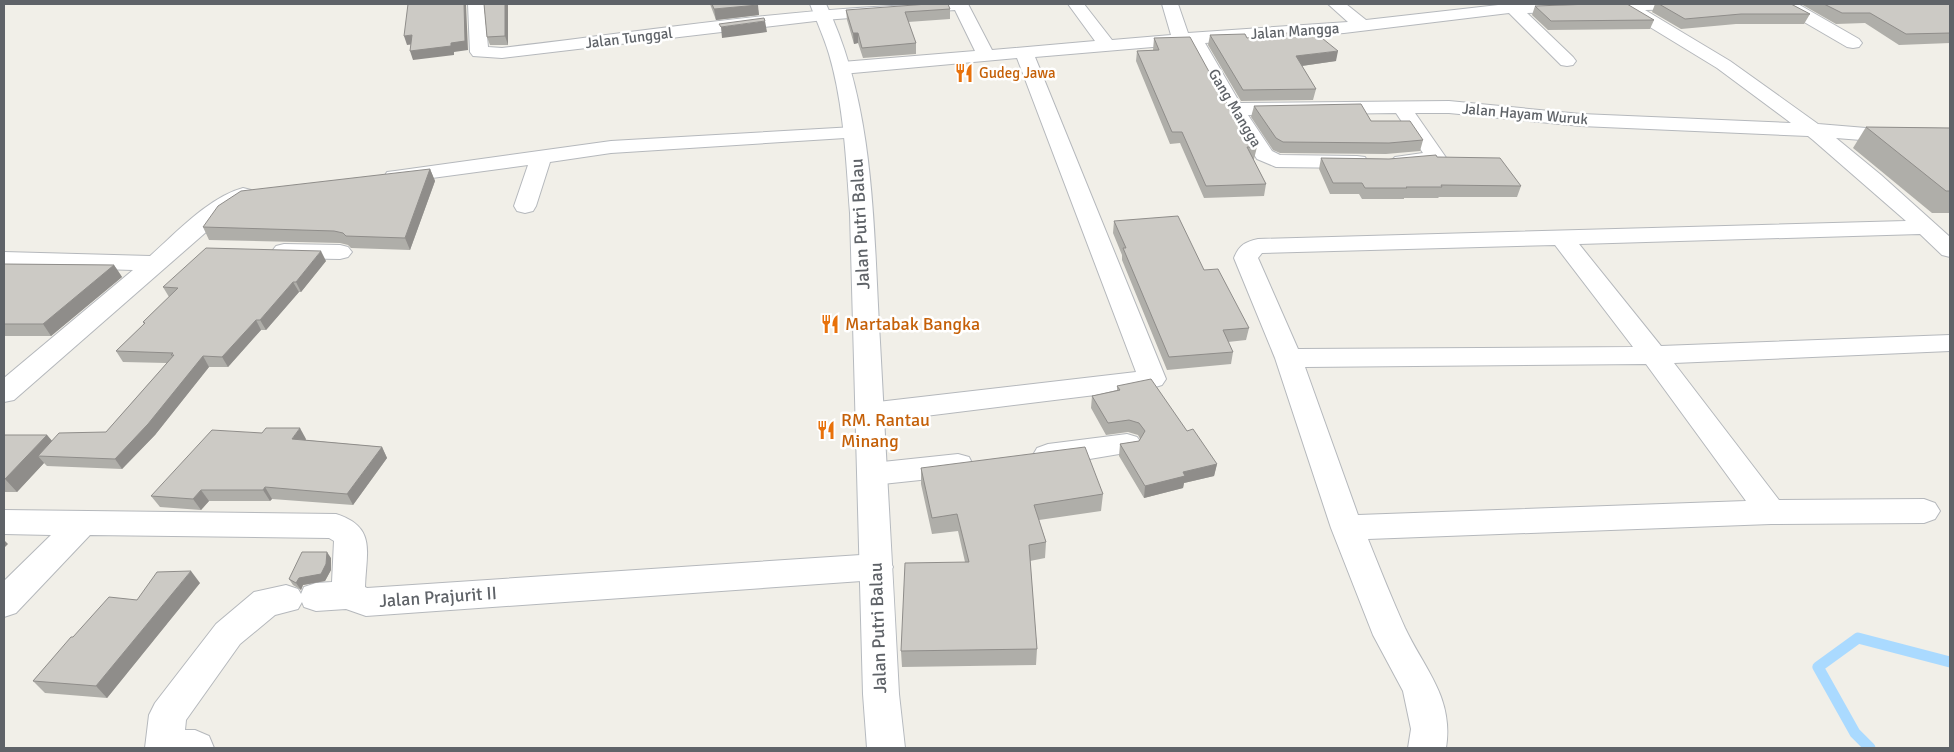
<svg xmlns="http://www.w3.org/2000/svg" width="1954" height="752" font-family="Signika,sans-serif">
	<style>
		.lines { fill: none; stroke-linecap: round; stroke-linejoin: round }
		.stream { stroke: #aadaff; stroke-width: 11 }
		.minor-casing { stroke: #b5b8bc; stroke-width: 2 }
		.secondary-casing { stroke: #b6babf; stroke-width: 2 }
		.minor { fill: #fff; fill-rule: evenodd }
		.secondary { fill: #fff; fill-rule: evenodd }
		.wall { fill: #afaea9 }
		.shaded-wall { fill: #8f8d8a }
		.building { fill: #cccac5; stroke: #8f8d8a }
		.labels { text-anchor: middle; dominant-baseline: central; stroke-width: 5; stroke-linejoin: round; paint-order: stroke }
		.far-street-label { font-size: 15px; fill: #5f6368; stroke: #fff }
		.far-food-label { font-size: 15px; fill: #c56008; stroke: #fff; text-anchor: start }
		.street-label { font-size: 18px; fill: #5f6368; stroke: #fff }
		.food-label { font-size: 18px; fill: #c56008; stroke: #fff; text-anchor: start }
	</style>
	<rect width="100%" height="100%" fill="#f1efe8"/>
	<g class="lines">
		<path class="stream" d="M1870,748L1855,733L1818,667L1858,638L1950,662"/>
		<g class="minor-casing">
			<g id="minor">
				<path d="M468,4H484L488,47L502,48C656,30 813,4 968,4L992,50L1095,41L1068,4H1084L1112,40L1171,35L1162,4H1178L1188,33L1348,22L1328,4H1346L1366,20L1507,4H1696L1694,8L1688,9L1645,10L1730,61L1818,124L1950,135V147L1836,138L1881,175L1950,237V257L1942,255L1920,234L1579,244L1661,346L1950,335V351L1674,363L1779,500L1924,499L1935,503L1940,511L1935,519L1924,523L1771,524L1368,539C1380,569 1392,599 1405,628C1425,670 1454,698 1446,748H1408L1411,729L1403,691L1373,635L1331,528L1275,358L1234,258C1239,245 1245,242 1258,239L1906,221L1813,140L1808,136L1581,126L1449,113H1415L1447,159L1443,163C1429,167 1409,169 1395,165L1391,161L1395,157L1423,153L1396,113L1248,115L1272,151L1280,155L1357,156L1365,157L1368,162L1365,167L1357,168L1276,167L1257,159L1224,109L1188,44L1035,57L1166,379L1162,385L1152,388L869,423L859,420L855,413L859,406L869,403L1136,372L1017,58L842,74L835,72L833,68L835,64L842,62L975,51L955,10L824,20L502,58L473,56L470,52ZM1622,10L1717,68L1791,123L1581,114L1449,101L1240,103L1205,43L1344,33L1509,13L1561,65L1567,66L1573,65L1576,61L1573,57L1527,13ZM1555,245L1633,347L1298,349L1258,258L1262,253ZM1646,364L1746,501L1358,515L1305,367Z"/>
				<path d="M1778,4H1798L1859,39L1862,43L1859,47L1853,48L1847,47L1780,8Z"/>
				<path d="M854,127L861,129L864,133L861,137L611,153L550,162L536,206L533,211L525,213L517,211L514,206L528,165L395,183L387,182L384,177L387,172L395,171L611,141Z"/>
				<path d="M243,188L251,190L254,195L251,200L229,212L14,400L4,402V378L133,270L4,266V252L150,256C176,233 209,197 243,188Z"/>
				<path d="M284,244L340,245L348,247L352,252L348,257L340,259L284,258L276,256L272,251L276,246Z"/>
				<path d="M1127,434L1137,437L1142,444L1137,451L1048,466L1037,462L1033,455L1037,448L1048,444Z"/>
				<path d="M958,454L969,457L973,465L969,473L958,476L873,485L862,482L858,474L862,466L873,463Z"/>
				<path d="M4,510L336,514C377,527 366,552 365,587L367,588L876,554L888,558L893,567L888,576L876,580L366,616L346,609L316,611L304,607L302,602L298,609L275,615L240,644L186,720L185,730H195L209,736L214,748H145L149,715L155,703L216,624L254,592L286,585L298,589L301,594L304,587L316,583L332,582L334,541L329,538L90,535L16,613L4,617V581L51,535L4,534Z"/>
			</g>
		</g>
		<g class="secondary-casing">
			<path id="secondary" d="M810,4H826C876,108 873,229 880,342C886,459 893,577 899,694L905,748H867L863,694L850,213C846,160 844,105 829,54C824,37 816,20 810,4Z"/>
		</g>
		<use href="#minor" class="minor"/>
		<use href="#secondary" class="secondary"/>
	</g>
	<g class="wall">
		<path d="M484,4H508V45H490L487,37Z"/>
		<path d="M710,4H757L759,15L716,20Z"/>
		<path d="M1655,4H1791L1810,14L1804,24H1736L1681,29L1652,12Z"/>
		<path d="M1801,4H1950V43L1899,45L1865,23L1836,24Z"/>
		<path d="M1535,6L1654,20L1650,29L1548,30L1532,15Z"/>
		<path d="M950,9V19L908,22L916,43V54L863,58L858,43L854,44L847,20L846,10Z"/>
		<path d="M1210,35L1247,38L1336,61L1302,66L1316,89L1313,100L1241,101L1208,45Z"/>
		<path d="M1154,38L1224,99L1257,147L1254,159H1253L1266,184L1264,196L1204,198L1180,143L1170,144L1136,61L1137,51L1153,50Z"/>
		<path d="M1254,106L1371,121L1423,140L1420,151L1386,154L1280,153L1273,150L1251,117Z"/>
		<path d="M1866,127L1950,128V213H1932L1853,148Z"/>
		<path d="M1437,157L1521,186L1517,197H1439L1438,198H1404V199H1362L1359,194H1330L1319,169L1321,158L1389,159Z"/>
		<path d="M430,169L435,181L410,250L351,248L348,245L340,243L209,240L203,227Z"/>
		<path d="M1114,221L1204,270L1249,328L1246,340L1228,342L1233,352L1231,364L1167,370L1122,260V255L1113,233Z"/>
		<path d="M326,261L301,292H299L266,330H261L228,367H209L155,435L122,469L47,466L44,463L17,492H4V436L47,435L52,441L106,432L167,363L123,362L116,351L144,324L143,322L169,297L163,287Z"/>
		<path d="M4,264L114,265L122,277L51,336H4Z"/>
		<path d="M1117,386L1187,431L1217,464L1214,476L1184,483L1183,488L1144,498L1119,456L1120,444L1139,441L1140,439L1138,435L1128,432L1106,435L1091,408L1092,396L1117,390Z"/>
		<path d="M306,439V440L382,447L387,458L353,505L272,499L270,501H209L201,510L160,507L151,496Z"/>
		<path d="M921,468L1103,494L1101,511L1039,520L1046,542L1045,558L1030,561L1037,649L1036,665L902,667L901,651L965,562L958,531L932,534L921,484Z"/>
		<path d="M331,558V570L325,581L303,585L301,590L293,585L289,579Z"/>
		<path d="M200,583L107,698L45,693L33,681L73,637L137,600Z"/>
	</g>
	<g class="shaded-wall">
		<path d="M464,4H466L468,50L454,52V55L413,60L410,51L451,43Z"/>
		<path d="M505,4H508V45L505,36Z"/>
		<path d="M758,5L759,15L716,20L714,9Z"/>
		<path d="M765,21L767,32L722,38L721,27Z"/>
		<path d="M853,33H858V43L854,44Z"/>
		<path d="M412,35L415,44L407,45L404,36Z"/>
		<path d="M1338,51L1336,61L1294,67L1296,56Z"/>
		<path d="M430,169L435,181L410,250L405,238Z"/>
		<path d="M321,251L326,261L301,292L296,282Z"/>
		<path d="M114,265L122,277L51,336L43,324Z"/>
		<path d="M293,282L299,292L266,330L260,320Z"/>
		<path d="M256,320L261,330L228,367L222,357Z"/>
		<path d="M203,356L209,367L155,435L122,469L115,459Z"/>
		<path d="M300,428L306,439L299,450L292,439Z"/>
		<path d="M47,435L58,448L38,456L44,463L17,492L5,479Z"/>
		<path d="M382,447L387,458L353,505L347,494Z"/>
		<path d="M1217,464L1214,476L1184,483L1183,488L1144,498L1145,486L1183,472Z"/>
		<path d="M265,487L272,499L270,501L263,490Z"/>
		<path d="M201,490L209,501L201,510L193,499Z"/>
		<path d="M4,540L8,544L4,548Z"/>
		<path d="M327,552L331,558V570L325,581L303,585L301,590L296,583L299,578Z"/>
		<path d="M191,571L200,583L107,698L96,686Z"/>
	</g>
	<g class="building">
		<path d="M408,4H464L465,41L451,43V46L410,51L412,35L404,36Z"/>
		<path d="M484,4H505V36L487,37Z"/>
		<path d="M712,4H757L758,5L714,9Z"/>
		<path d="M928,4H948L950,9L905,12L916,43L862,48L858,33H853L846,10Z"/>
		<path d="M1592,4H1627L1654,20L1551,21L1535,6Z"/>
		<path d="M1659,4H1791L1810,14H1741L1685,19Z"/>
		<path d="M1824,4H1950V33L1906,34L1870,13H1842Z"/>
		<path d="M764,18L765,21L721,27L719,24Z"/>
		<path d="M1312,30L1338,51L1296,56L1316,89L1243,90L1210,35L1245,34L1247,38Z"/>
		<path d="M1190,37L1224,99L1257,147H1247L1266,184L1206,186L1182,132H1172L1137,51L1159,50L1154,38Z"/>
		<path d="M1361,104L1371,121H1410L1423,140L1389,143L1283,142L1276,138L1254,106Z"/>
		<path d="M1866,127L1950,128V191H1946Z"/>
		<path d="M1436,155L1437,157L1500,158L1521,186L1441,185L1442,187H1406L1407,188H1365L1362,183H1333L1321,158L1389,159Z"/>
		<path d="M430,169L405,238L346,236L343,233L334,231L203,227L218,206L241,191Z"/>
		<path d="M1178,216L1204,270L1218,269L1249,328L1223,330L1233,352L1169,357L1123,248H1126L1114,221Z"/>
		<path d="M206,248L321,251L296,282H293L260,320H256L222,357L203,356L148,424L115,459L38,456L59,433L106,432L174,355H171L173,353L116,351L145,323L143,322L178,288L163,287Z"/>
		<path d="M4,264L114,265L43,324H4Z"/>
		<path d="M1151,379L1187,431L1193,429L1217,464L1183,472L1185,476L1145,486L1120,444L1139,441L1145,431L1139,423L1129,420L1108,423L1092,396L1120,390L1117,386Z"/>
		<path d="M266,428H300L292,439L382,447L347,494L265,487L263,490H201L193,499L151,496L212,430L262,433Z"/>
		<path d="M5,435H47L5,479H4V436Z"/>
		<path d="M1085,447L1103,494L1034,505L1046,542L1029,545L1037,649L901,651L905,563L969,562L957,514L932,518L921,468Z"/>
		<path d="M302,552H327L326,564L321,574L299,578L296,583L289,579Z"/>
		<path d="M191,571L96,686L33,681L71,637H73L109,597L137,600L157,572Z"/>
	</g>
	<defs>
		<g id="restaurant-bare" transform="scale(1.5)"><path d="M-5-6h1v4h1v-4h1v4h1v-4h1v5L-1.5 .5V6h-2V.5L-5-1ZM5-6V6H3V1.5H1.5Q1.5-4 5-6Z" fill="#e8710a" stroke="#fff" stroke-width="2.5" paint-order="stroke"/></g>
	</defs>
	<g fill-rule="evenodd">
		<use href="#restaurant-bare" x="964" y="73"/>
		<use href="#restaurant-bare" x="830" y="324"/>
		<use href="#restaurant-bare" x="826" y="430"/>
	</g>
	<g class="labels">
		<g class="far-street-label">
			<text transform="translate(1295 31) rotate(-4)">Jalan Mangga</text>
			<text transform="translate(629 38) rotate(-7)">Jalan Tunggal</text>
			<text transform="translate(1235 108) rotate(59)">Gang Mangga</text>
			<text transform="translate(1525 114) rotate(5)">Jalan Hayam Wuruk</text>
		</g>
		<g class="far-food-label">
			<text x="979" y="73">Gudeg Jawa</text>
		</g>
		<g class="street-label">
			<text transform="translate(860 224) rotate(-93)">Jalan Putri Balau</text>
			<text transform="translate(438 597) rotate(-4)">Jalan Prajurit II</text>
			<text transform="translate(878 628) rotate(-92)">Jalan Putri Balau</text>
		</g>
		<g class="food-label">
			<text x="845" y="324">Martabak Bangka</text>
			<text x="841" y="420">RM. Rantau<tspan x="841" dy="21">Minang</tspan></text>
		</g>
	</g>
	<rect width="1954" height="752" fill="none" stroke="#5f6368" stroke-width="10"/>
</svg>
